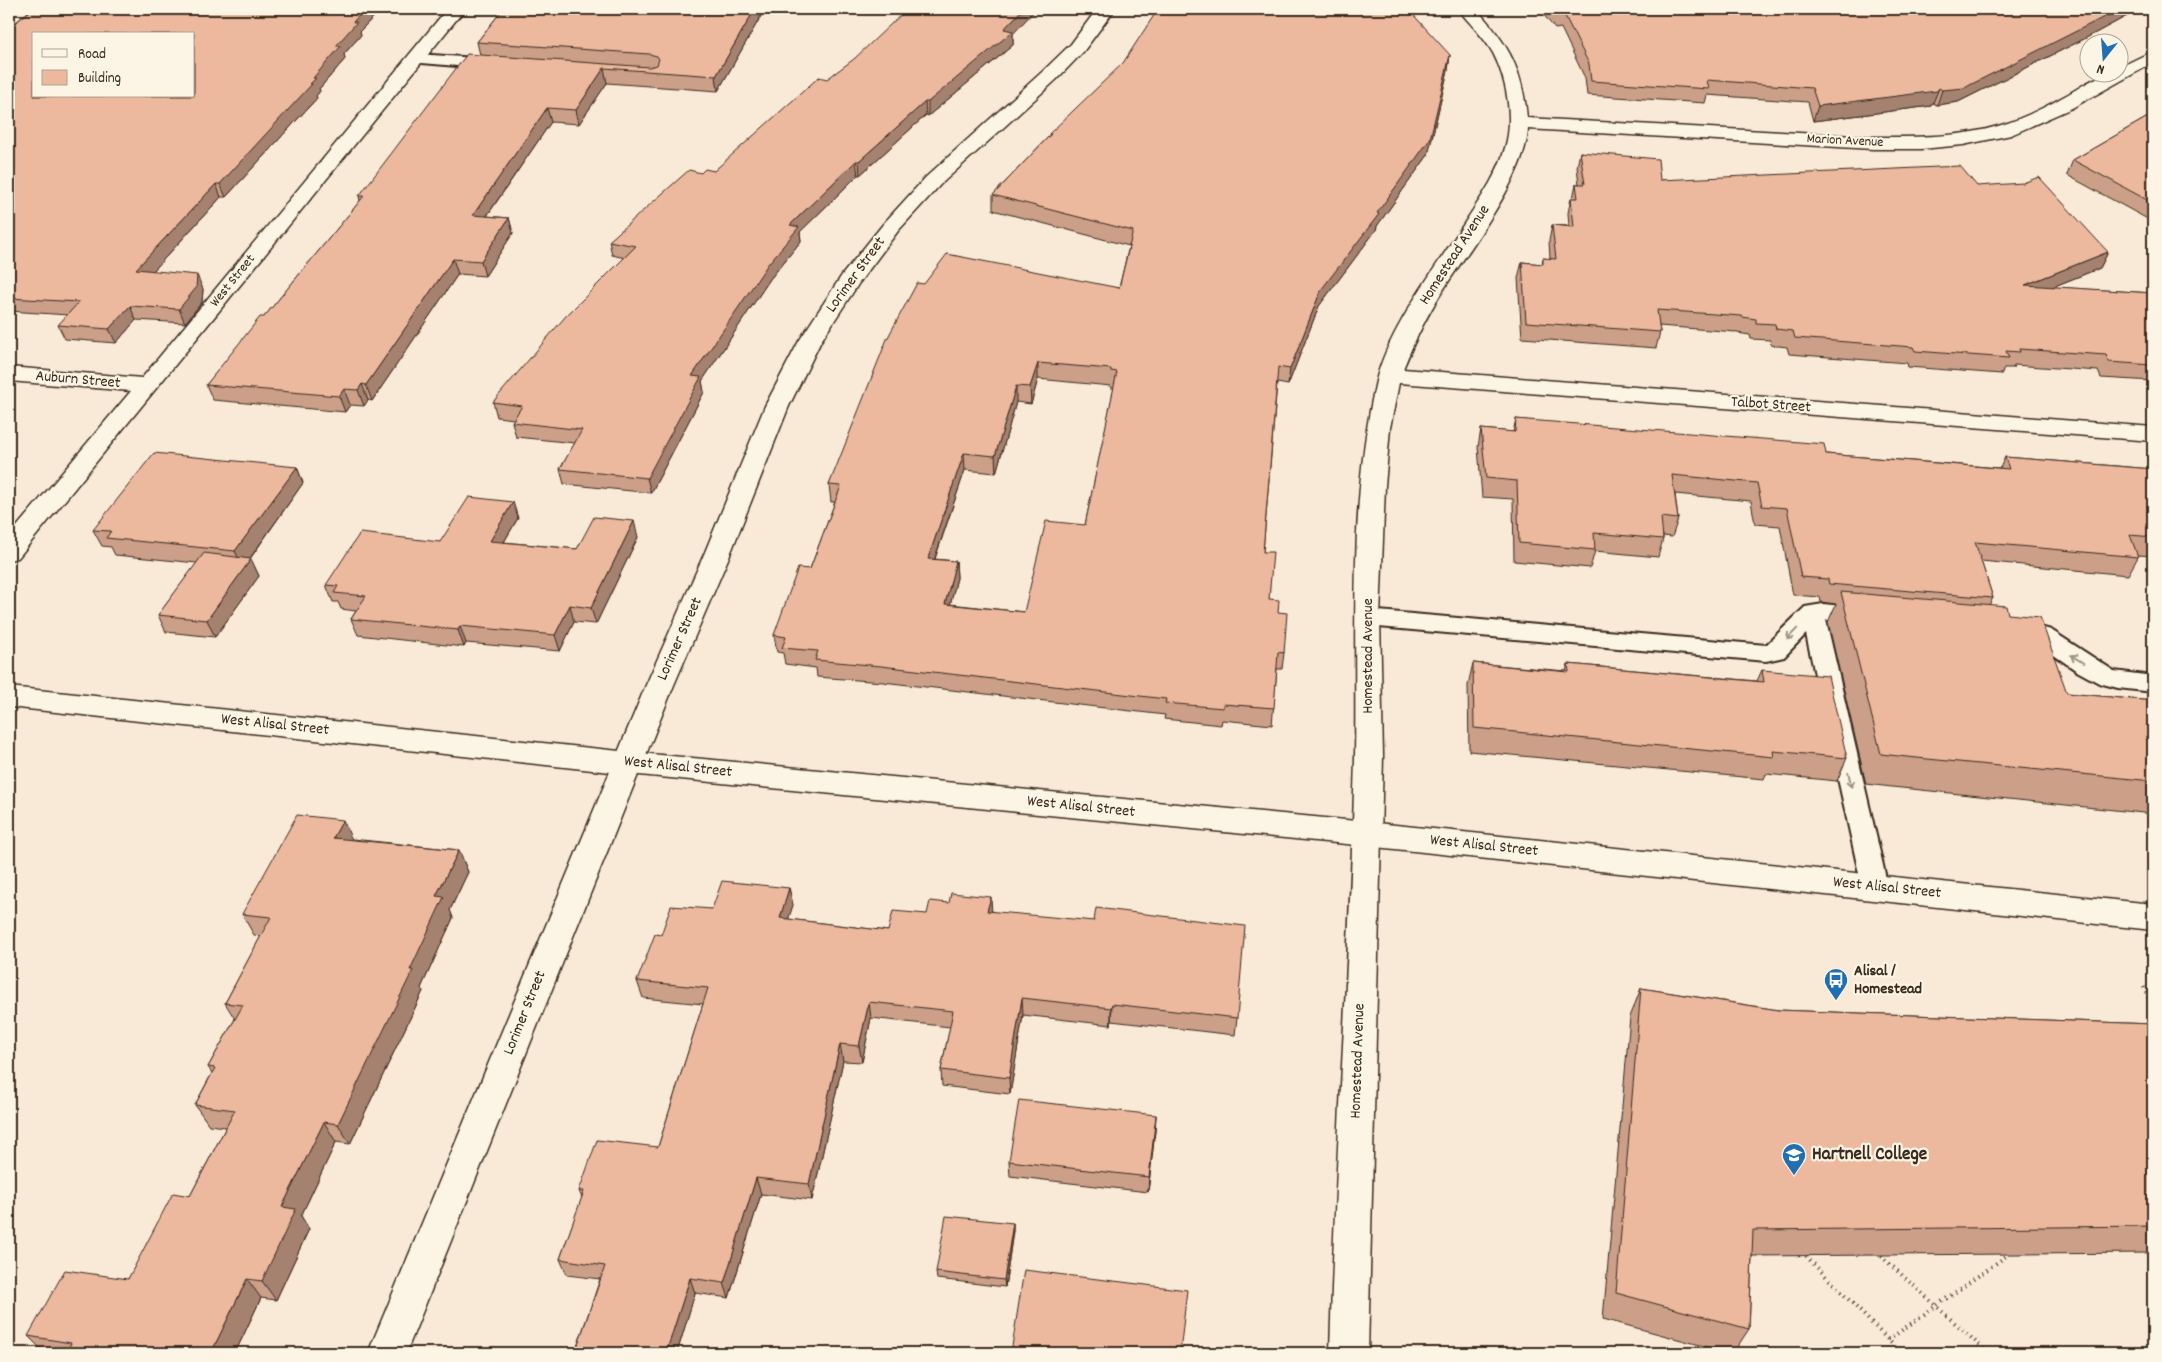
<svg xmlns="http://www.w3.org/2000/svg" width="2162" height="1362" font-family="Dekko,sans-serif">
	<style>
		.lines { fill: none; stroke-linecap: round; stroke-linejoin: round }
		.lane-casing { stroke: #3b2a1e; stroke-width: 4 }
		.street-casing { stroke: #3b2a1e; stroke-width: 3 }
		.secondary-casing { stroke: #3b2a1e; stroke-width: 3 }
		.path { stroke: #3b2a1e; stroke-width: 4; stroke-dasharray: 1 4.5; stroke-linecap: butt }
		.lane { fill: #fcf5e5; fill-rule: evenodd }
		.street { fill: #fcf5e5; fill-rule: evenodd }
		.secondary { fill: #fcf5e5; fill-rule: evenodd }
		.wall { fill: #cb9f88; stroke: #3b2a1e; fill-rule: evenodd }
		.shaded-wall { fill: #a5826f; stroke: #3b2a1e }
		.building { fill: #ecb99e; stroke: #3b2a1e; fill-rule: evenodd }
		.oneway { stroke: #9c9082 }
		.labels { text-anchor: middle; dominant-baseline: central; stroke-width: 4.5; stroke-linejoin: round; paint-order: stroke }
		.far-street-label { font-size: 14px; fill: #3b2a1e; stroke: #fcf5e5 }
		.street-label { font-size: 16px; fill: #3b2a1e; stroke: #fcf5e5 }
		.poi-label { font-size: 16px; font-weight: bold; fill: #3b2a1e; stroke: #fcf5e5; text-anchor: start }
		.near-poi-label { font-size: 19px; font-weight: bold; fill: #3b2a1e; stroke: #fcf5e5; text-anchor: start }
	</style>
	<rect width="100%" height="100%" fill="#f9e9d7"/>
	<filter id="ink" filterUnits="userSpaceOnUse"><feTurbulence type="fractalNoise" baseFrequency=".02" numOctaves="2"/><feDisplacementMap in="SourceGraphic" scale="10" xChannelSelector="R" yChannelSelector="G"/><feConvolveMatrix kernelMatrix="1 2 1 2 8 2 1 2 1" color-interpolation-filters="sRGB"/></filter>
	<g filter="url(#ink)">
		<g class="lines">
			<g class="lane-casing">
				<g id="lane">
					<path d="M416,54L493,59L499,61L501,64L499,67L493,69L410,62L408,59L410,56Z"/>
					<path d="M1823,604L1871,609L1874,615L1871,621L1863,623L1826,620L1888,887L1884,894L1875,898L1866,894L1862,887L1806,634L1784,657L1766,661L1367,626L1359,624L1356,618L1359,612L1367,610L1766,645L1805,607Z"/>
					<path d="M2019,621L2051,630L2114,671L2153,676V692L2118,688L2099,683L2077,671L2035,642L2011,635L2007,629L2011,623Z"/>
				</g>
			</g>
			<g class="street-casing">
				<g id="street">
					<path d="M447,9H465L18,558L9,560V536L131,391L9,381V367L142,378Z"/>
					<path d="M1097,9H1115L1083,52L1056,80L940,185L898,231L859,283L821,341L789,406L731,552L674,685L406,1353H368L646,685L705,552L765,406L799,341L842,275L884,223L926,177L1042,72L1071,44Z"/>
					<path d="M1458,9H1476C1508,43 1523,70 1527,118L1873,137C1914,137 1958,138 1998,126C2019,120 2042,109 2061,98C2079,89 2099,72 2120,72V67L2153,51V63L2072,108L2011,135L1963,145L1921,149H1873L1528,129C1526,175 1472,245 1447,284C1429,311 1415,339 1403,369L2153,427V441L1399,383L1390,428L1385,486L1380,618L1383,756L1368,1353H1330C1335,1155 1350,956 1355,758C1357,632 1348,504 1376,381C1388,329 1440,262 1469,216C1483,195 1498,173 1505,148C1514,119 1507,80 1493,53C1484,37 1470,24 1458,9Z"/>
				</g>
			</g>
			<g class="secondary-casing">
				<path id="secondary" d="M9,687L629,752L1367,822L2153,904V930L1367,846L629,774L9,707Z"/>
			</g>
			<g class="path">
				<path d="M2144,987L2153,1010"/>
				<path d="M1806,1256L1901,1353"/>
				<path d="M1881,1256L1988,1353"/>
				<path d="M1888,1340L2009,1254"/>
			</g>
			<use href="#lane" class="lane"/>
			<use href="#street" class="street"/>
			<use href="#secondary" class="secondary"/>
		</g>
		<g class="wall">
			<path d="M30,9H381L360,31L361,35L344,54L345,59L319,89L320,91L316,96L317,98L226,197H221L153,271L203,289L202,302L185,323L136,320L116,343L65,339L58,325L68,315L9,311V28L28,12L27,11Z"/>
			<path d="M503,9H765L718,91L607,83L579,124L551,122L487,216L509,218L513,233L485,276L458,274L372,401L368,400L364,406L350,405L345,412L213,400L206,385L264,317L360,201L359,196L480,55L477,42Z"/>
			<path d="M1539,9H2140L2086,38L1958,102L1937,105L1933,103L1931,106L1813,121L1808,102L1707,95L1705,103L1587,95L1585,78L1561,28L1555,29Z"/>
			<path d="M1013,34V45L928,116L926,115L860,175H858L800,232L801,241L770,279L702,381L704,392L651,493L564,484L560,469L575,443L516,437L512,422L514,419L497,417L493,402L625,258L612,255L609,241L701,173L714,171L827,79Z"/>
			<path d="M1450,55L1448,70L1428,155L1377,226L1376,230L1319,306L1288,385L1277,383L1263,552L1269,599L1278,612L1284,653L1282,669H1277L1272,725L1222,720L1221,725L1164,719L1165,715L883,682L817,677L816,668L785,664L783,653L777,652L774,635L810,569L835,502H831L829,485L924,284L1119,288L1129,246L993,210V195L1049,136V134ZM1038,379L1111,386V388H1114L1085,525L1024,612L950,604L957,578L956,561L935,559L965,470L996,473L1016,402L1031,404Z"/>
			<path d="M2153,114V222L2067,175L2073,160Z"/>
			<path d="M1580,152L1660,180L1977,186L2108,252L2100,268L2052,287L2153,293V381L2101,378L2098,371L2014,365L2013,368H2004L2002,374L1908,367L1907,363L1789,354L1787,347L1771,345L1770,340L1751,339L1750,335L1737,333L1736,332L1659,326L1660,332L1656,348L1522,338L1518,278L1522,262L1542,264L1543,258L1550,259L1549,241L1552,225L1569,226L1568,213L1571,198H1573L1576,184H1579L1577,167Z"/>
			<path d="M1516,419L1826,454L2000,468L2005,457L2153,469V556L2138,555V557L2128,575L1981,561L1993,598L1989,605L2008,614L2067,693L2153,701V814L1892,787L1866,784L1828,622L1836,604L1821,602L1820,597L1793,595L1780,526L1755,524L1751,501L1675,494L1678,519L1672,537L1663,536V539L1658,557L1595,551L1590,568L1514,561L1513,499L1482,497L1478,447L1481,429L1513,432Z"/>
			<path d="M297,467L303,483L250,559H251L259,576L215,637L166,632L158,615L197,563L115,555L111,547L102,546L93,530Z"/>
			<path d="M518,518L504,542L577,549L638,537L596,624L574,622L560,651L466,643L464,647L358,635L351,619L356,611L341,609L338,602H333L326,585L440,542Z"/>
			<path d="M1473,663L1566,671L1568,664L1757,681L1762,670L1847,758L1837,781L1766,774L1764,779L1469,751L1468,685Z"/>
			<path d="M352,839L459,850L468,872L450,910L453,918L421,988L423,991L350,1144L336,1142L301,1216L309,1229L276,1300L261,1298L235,1353H45L28,1336L128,1279L190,1196L226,1127L209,1125L195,1105L212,1073L208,1067L235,1019L225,1003L261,936L254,935L242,914Z"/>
			<path d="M789,888L793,905L788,919L888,931L927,914L992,911L1237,1018L1235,1035L1111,1021V1025L1023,1015L1010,1094L942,1086L941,1070L950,1027L871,1018L862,1062L843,1061L812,1200L761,1194L729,1298L695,1293L677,1353H575L600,1279L567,1275L560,1259L582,1198L579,1191L658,1147L703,1004L643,998L637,981L661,935L712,909Z"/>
			<path d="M1641,988L1778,1010L2153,1024V1253L1752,1256L1749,1329L1733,1353H1730L1603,1319L1630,1017Z"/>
			<path d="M1156,1115L1155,1131L1148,1192L1010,1176L1009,1161Z"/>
			<path d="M1013,1223V1231L1005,1287L937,1279L936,1272Z"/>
		</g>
		<g class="shaded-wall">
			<path d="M365,9H381L360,31L361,35L344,54L345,59L319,89L320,91L316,96L317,98L226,197L220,184L310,84L313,78L353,22Z"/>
			<path d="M755,9H765L718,91L716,76Z"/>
			<path d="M1023,9H1036L1013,34V45L928,116V102L1004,29Z"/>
			<path d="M2120,9H2140L2086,38L1958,102L1937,105L1942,90Z"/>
			<path d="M1450,55L1448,70L1428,155L1377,226L1376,230L1319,306L1288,385L1290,369L1321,290Z"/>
			<path d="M604,68L607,83L579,124L576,110Z"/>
			<path d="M1939,88L1933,103L1931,106L1813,121L1818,106Z"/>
			<path d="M925,102L926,115L860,175L859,161Z"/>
			<path d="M547,108L551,122L477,230L473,215Z"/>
			<path d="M856,161L858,175L800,232L801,241L770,279L702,381L704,392L651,493L647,478L692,376L790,225Z"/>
			<path d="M216,184L221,197L142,283L136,269Z"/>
			<path d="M509,218L513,233L485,276L481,261Z"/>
			<path d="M2108,252L2100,268L2017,301L2025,285Z"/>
			<path d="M453,259L458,274L372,401L366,385Z"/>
			<path d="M197,275L203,289L202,302L185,323L179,309Z"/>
			<path d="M130,306L136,320L116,343L109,329Z"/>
			<path d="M1038,363V379L1031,404L1030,387Z"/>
			<path d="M362,384L368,400L364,406L358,390Z"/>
			<path d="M1016,386V402L996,473L995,456Z"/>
			<path d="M344,389L350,405L345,412L339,396Z"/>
			<path d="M964,453L965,470L929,575L928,559Z"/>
			<path d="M297,467L303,483L243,568L235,551Z"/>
			<path d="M513,502L518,518L495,557L490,541Z"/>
			<path d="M634,521L638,537L596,624L591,608Z"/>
			<path d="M251,559L259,576L215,637L207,620Z"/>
			<path d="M956,561L957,578L946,621L945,604Z"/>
			<path d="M570,605L574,622L560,651L555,635Z"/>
			<path d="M460,626L466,643L464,647L458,630Z"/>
			<path d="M343,820L353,842L333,838Z"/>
			<path d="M459,850L468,872L450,910L453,918L421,988L423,991L350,1144L338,1124L410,970L436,896Z"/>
			<path d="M789,888L793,905L783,936L780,918Z"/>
			<path d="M991,897L992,914L987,911Z"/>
			<path d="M1022,998L1023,1015L1010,1094L1009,1078Z"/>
			<path d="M869,1002L871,1018L862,1062L859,1046Z"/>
			<path d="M1112,1004L1111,1021V1025V1008Z"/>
			<path d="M840,1044L843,1061L812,1200L809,1184Z"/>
			<path d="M1156,1115L1155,1131L1148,1192L1149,1177Z"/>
			<path d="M324,1122L336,1142L301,1216L309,1229L276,1300L262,1281L282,1207Z"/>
			<path d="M756,1178L761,1194L729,1298L724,1283Z"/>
			<path d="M1013,1223V1231L1005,1287L1004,1280Z"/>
			<path d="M690,1278L695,1293L677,1353H666Z"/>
			<path d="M247,1279L261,1298L235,1353H211Z"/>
		</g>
		<g class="building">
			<path d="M30,9H365L353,22H357L336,46H341L313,78H316L310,84H312L220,184H216L136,269L197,275L196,288L179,309L130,306L109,329L58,325L79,302L9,298V28L30,11H27ZM34,34H194V96H34Z"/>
			<path d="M503,9H755L716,76L604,68L576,110L547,108L473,215L509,218L481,261L453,259L366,385L362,384L358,390L344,389L339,396L206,385L260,317H264L364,196H359L467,54L649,67L657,65L659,59L657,56L649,54L477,42Z"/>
			<path d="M907,9H1023L1004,29L1013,31L928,102H925L859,161H856L790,225L799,227L768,264L692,376L701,377L647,478L560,469L582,430L512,422L522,406L493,402L565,317L636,246L609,241L689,170L701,173L705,169L714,171L819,77L827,79L854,59Z"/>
			<path d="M1158,9H1408L1450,55L1430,139L1377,213L1379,214L1321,290L1290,369L1278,367L1263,552H1273L1269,599L1279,600L1278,612L1287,613L1284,653L1278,652L1274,708L1223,704V708L1165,703L1166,699L881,666L815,660L818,651L782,648L786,637L774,635L798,568L810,569L841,486L829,485L887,339L917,283L924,284L947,254L1119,288L1133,231L993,195L1051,134H1049L1123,63ZM1038,363L1111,369V371L1117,372L1085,525L1046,521L1024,612L945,604L956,561L928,559L964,453L995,456L1016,386L1030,387Z"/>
			<path d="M1553,9H2120L1964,88L1942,90L1939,88L1937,91L1818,106L1812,88L1707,80L1709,89L1591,81L1589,64L1564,14L1558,15Z"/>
			<path d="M2153,114V203L2073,160Z"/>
			<path d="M1580,152L1658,159L1660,180L1960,166L1977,186L2023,183L2039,177L2108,252L2025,285L2153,293V365L2109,362L2106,355L2019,349L2020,352L2006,351L2009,358L1915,351L1913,347L1795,338L1793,331L1776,329L1775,324L1756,323V319L1742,317V316L1657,310L1660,332L1526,322L1522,262L1543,264V258L1556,259L1552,225L1574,227L1571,198H1578L1576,184H1585Z"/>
			<path d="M1516,419L1824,444L1826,454L2009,469L2005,457L2153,469V537L2130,535L2138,557L1975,542L1993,598L1829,584L1828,579L1801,577L1787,508L1762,506L1757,483L1672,475L1678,519L1661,517L1663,539L1594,533L1595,550L1519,543L1517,481L1486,478L1481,429L1515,432Z"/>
			<path d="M154,453L297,467L235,551L106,538L111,531L93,530Z"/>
			<path d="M469,497L513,502L490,541L577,549L594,517L634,521L591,608L570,605L555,635L460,626L458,630L351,619L366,596L334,593L338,586L326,585L360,533L440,542Z"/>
			<path d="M204,553L251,559L207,620L158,615Z"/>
			<path d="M1841,592L2006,606L2008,614L2040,617L2067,693L2153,701V781L1907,757L1881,754Z"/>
			<path d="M1473,663L1569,672L1568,664L1764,682L1762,670L1828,676L1847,758L1773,751L1774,757L1474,728Z"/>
			<path d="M297,815L343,820L333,838L459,850L436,896L444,897L410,970H413L338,1124L324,1122L282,1207L296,1209L262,1281L247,1279L211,1353H66L71,1343L28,1336L65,1270L128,1279L173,1193L190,1196L235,1110L195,1105L215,1068L208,1067L243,1005L225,1003L271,917L242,914Z"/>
			<path d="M722,881L789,888L780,918L888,931L893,911L927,914L930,901L949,903L951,893L991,897L987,911L1094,921L1096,908L1245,926L1237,1018L1112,1004L1111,1008L1022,998L1009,1078L941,1070L953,1011L869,1002L859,1046L840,1044L809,1184L756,1178L724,1283L690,1278L666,1353H575L605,1266L560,1259L584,1191H579L597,1140L658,1147L708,988L637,981L655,934L661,935L671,906L712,909Z"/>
			<path d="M1641,988L1778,1010L2153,1024V1226L1753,1230L1749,1329L1616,1293Z"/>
			<path d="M1019,1100L1156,1115L1149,1177L1009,1161Z"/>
			<path d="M946,1216L1013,1223L1004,1280L936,1272Z"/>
			<path d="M1024,1270L1187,1290L1180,1353H1011Z"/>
		</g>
		<defs><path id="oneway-shaft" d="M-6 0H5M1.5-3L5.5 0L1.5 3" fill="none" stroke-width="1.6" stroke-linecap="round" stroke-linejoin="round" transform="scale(1.25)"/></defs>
		<g class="oneway">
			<use href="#oneway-shaft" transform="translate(1792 634) rotate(134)"/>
			<use href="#oneway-shaft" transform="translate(2077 659) rotate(-148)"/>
			<use href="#oneway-shaft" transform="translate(1850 780) rotate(77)"/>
		</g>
	</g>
	<defs>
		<g id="bus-pin" transform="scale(1.25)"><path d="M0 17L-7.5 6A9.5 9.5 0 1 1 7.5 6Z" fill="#1f6fb2" stroke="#fcf5e5"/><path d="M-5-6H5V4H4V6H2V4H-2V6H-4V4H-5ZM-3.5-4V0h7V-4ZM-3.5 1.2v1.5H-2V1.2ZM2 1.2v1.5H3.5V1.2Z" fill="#fff"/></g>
		<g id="university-pin" transform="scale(1.25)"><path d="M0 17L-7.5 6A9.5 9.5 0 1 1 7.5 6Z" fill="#1f6fb2" stroke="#fcf5e5"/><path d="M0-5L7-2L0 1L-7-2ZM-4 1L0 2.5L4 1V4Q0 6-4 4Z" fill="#fff"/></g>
	</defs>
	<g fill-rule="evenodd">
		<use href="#bus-pin" x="1836" y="980"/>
		<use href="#university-pin" x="1794" y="1155"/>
	</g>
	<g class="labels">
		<g class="far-street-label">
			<text transform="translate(1845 141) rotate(3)">Marion Avenue</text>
			<text transform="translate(233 281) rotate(-51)">West Street</text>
		</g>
		<g class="street-label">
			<text transform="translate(1455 255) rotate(-57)">Homestead Avenue</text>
			<text transform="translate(856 275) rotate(-54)">Lorimer Street</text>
			<text transform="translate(78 380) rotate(5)">Auburn Street</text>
			<text transform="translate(1771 405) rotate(4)">Talbot Street</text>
			<text transform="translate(680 639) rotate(-66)">Lorimer Street</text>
			<text transform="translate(1368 656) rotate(-90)">Homestead Avenue</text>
			<text transform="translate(275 725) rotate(6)">West Alisal Street</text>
			<text transform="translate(678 767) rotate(6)">West Alisal Street</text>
			<text transform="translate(1081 807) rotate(6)">West Alisal Street</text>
			<text transform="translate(1484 846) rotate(6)">West Alisal Street</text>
			<text transform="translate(1887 888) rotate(6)">West Alisal Street</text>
			<text transform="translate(525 1013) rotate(-68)">Lorimer Street</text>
			<text transform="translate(1358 1061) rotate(-88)">Homestead Avenue</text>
		</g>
		<g class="poi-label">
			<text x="1854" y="971">Alisal /<tspan x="1854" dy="18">Homestead</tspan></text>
		</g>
		<g class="near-poi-label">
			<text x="1812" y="1155">Hartnell College</text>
		</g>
	</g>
	<rect width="2162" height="1362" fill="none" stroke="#fcf5e5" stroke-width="30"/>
	<rect x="15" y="15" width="2132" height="1332" fill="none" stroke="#3b2a1e" stroke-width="2" filter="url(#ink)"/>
	<rect x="32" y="32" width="162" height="65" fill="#fcf5e5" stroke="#afa495"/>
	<rect x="42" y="49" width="25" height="8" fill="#fcf5e5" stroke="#afa495"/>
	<text x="78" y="58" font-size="15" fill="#3b2a1e">Road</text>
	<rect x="42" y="70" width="25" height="15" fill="#ecb99e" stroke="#afa495"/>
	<text x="78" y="82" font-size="15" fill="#3b2a1e">Building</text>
	<g transform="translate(2104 58) rotate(197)"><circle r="24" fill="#fcf5e5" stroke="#afa495"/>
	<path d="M0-4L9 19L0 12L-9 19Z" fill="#1f6fb2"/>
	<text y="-8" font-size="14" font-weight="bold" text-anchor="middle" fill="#3b2a1e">N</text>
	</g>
</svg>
